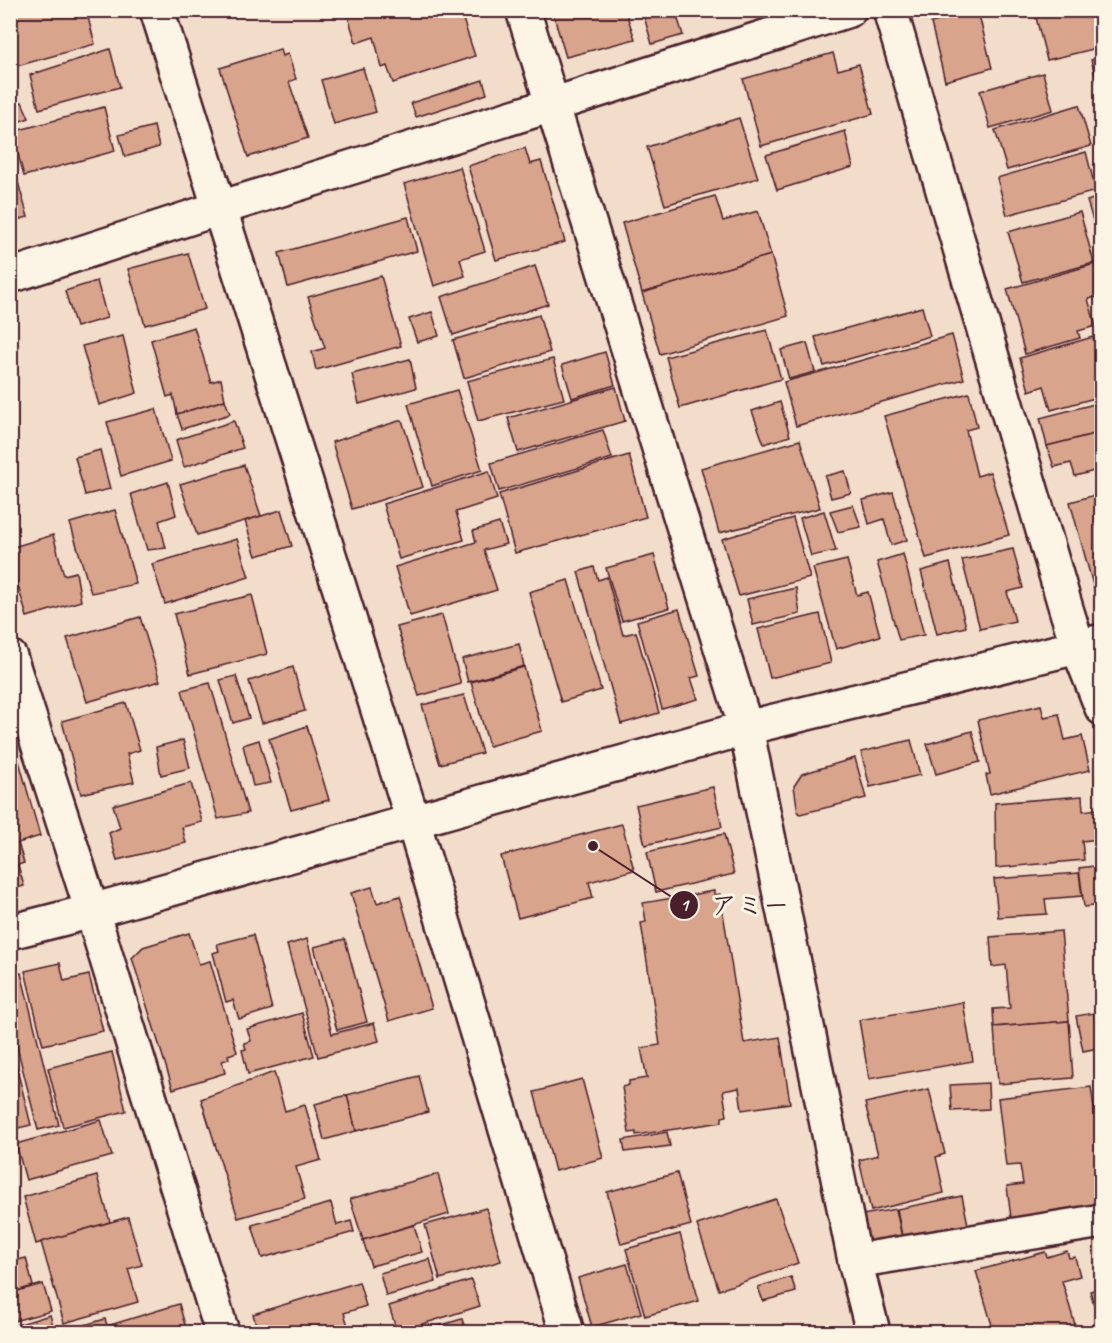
<svg xmlns="http://www.w3.org/2000/svg" width="1112" height="1343" font-family="Caveat,'Klee One',sans-serif">
	<style>
		.building { fill: #d8a48c; stroke: #4a1f2b; stroke-width: 1.5 }
		.lines { fill: none; stroke-linecap: round; stroke-linejoin: round }
		.street-casing { stroke: #4a1f2b; stroke-width: 38 }
		.secondary-casing { stroke: #4a1f2b; stroke-width: 38 }
		.street { stroke: #fcf5e5; stroke-width: 33 }
		.secondary { stroke: #fcf5e5; stroke-width: 33 }
		.leader { fill: none; stroke: #4a1f2b; stroke-width: 2 }
		.callout-dot { fill: #4a1f2b; stroke: #fcf5e5; stroke-width: 2 }
		.mark-label { font-size: 18px; text-anchor: middle; font-weight: bold; fill: #fff }
		.callout-label { font-size: 26px; text-anchor: middle; font-weight: bold; fill: #4a1f2b; stroke: #fcf5e5; stroke-width: 6; stroke-linejoin: round; paint-order: stroke }
	</style>
	<rect width="100%" height="100%" fill="#f1ddca"/>
	<filter id="ink" filterUnits="userSpaceOnUse"><feTurbulence type="fractalNoise" baseFrequency=".0167" numOctaves="2"/><feDisplacementMap in="SourceGraphic" scale="12" xChannelSelector="R" yChannelSelector="G"/><feConvolveMatrix kernelMatrix="1 2 1 2 8 2 1 2 1" color-interpolation-filters="sRGB"/></filter>
	<g filter="url(#ink)">
		<g class="building">
			<path d="M29,10H86L95,44L10,68V16Z"/>
			<path d="M346,10H460L475,56L393,83L387,66L382,68L374,37L356,43Z"/>
			<path d="M552,10H625L635,39L566,57Z"/>
			<path d="M642,10H675L683,35L652,44Z"/>
			<path d="M1034,10H1102V47L1047,60Z"/>
			<path d="M978,11L992,68L945,81L931,23Z"/>
			<path d="M110,49L120,87L39,109L30,75Z"/>
			<path d="M280,49L282,56L288,54L296,79L289,82L308,138L248,157L220,68Z"/>
			<path d="M833,53L838,70L859,64L873,114L761,146L743,79Z"/>
			<path d="M1102,57V99L1091,60Z"/>
			<path d="M363,68L376,112L334,124L321,80Z"/>
			<path d="M1043,73L1053,110L990,128L980,91Z"/>
			<path d="M483,80L487,94L416,117L411,103Z"/>
			<path d="M22,102L29,118L12,124L10,106Z"/>
			<path d="M1079,105L1091,146L1007,170L995,130Z"/>
			<path d="M104,107L115,151L24,176L12,132Z"/>
			<path d="M739,118L758,178L665,205L647,147Z"/>
			<path d="M154,126L159,147L125,157L119,135Z"/>
			<path d="M845,131L853,167L777,190L766,155Z"/>
			<path d="M525,148L530,164L541,161L565,242L496,260L468,166Z"/>
			<path d="M1086,152L1096,191L1007,215L997,178Z"/>
			<path d="M13,165L28,217L10,222V166Z"/>
			<path d="M460,167L485,251L460,259L465,276L434,286L404,184Z"/>
			<path d="M715,196L723,221L758,211L771,255L642,293L622,223Z"/>
			<path d="M1102,196V250L1087,201Z"/>
			<path d="M1080,212L1094,263L1023,282L1008,232Z"/>
			<path d="M408,217L417,251L288,287L279,253Z"/>
			<path d="M188,253L205,309L145,325L128,269Z"/>
			<path d="M771,255L788,316L660,354L642,293Z"/>
			<path d="M1102,262V312L1097,297L1088,299L1096,326L1078,331L1080,338L1025,354L1007,289Z"/>
			<path d="M535,266L548,304L453,335L441,297Z"/>
			<path d="M381,276L401,346L316,370L312,352L325,348L308,297Z"/>
			<path d="M97,281L107,318L76,327L65,291Z"/>
			<path d="M922,307L930,336L824,366L815,337Z"/>
			<path d="M432,312L439,336L417,342L409,319Z"/>
			<path d="M539,315L550,352L464,378L453,340Z"/>
			<path d="M194,327L211,382L221,379L225,400L177,414L173,395L167,397L151,340Z"/>
			<path d="M767,330L781,379L680,408L666,357Z"/>
			<path d="M952,335L964,379L796,426L784,382Z"/>
			<path d="M123,336L137,393L99,405L82,346Z"/>
			<path d="M1093,337L1102,366V396L1051,410L1044,386L1029,391L1020,358Z"/>
			<path d="M807,343L815,372L789,379L781,350Z"/>
			<path d="M605,352L615,385L572,398L562,365Z"/>
			<path d="M410,359L416,388L359,404L352,374Z"/>
			<path d="M553,359L564,399L478,421L467,381Z"/>
			<path d="M616,387L625,421L518,452L508,418Z"/>
			<path d="M457,390L482,470L432,486L408,404Z"/>
			<path d="M969,393L977,427L966,430L977,476L990,472L1009,535L926,558L884,416Z"/>
			<path d="M225,400L230,414L182,429L177,414Z"/>
			<path d="M780,402L790,436L764,444L752,411Z"/>
			<path d="M1102,402V432L1047,446L1040,418Z"/>
			<path d="M156,409L171,461L121,476L107,422Z"/>
			<path d="M402,420L423,487L352,509L332,442Z"/>
			<path d="M234,421L243,448L184,467L176,440Z"/>
			<path d="M603,430L612,458L499,491L491,463Z"/>
			<path d="M1102,432V469L1075,476L1071,463L1054,467L1047,446Z"/>
			<path d="M800,440L820,508L719,533L701,468Z"/>
			<path d="M100,450L110,489L85,495L75,457Z"/>
			<path d="M629,455L646,517L515,553L499,494Z"/>
			<path d="M244,465L261,516L197,535L180,484Z"/>
			<path d="M489,471L497,499L456,512L464,540L399,559L383,504Z"/>
			<path d="M845,471L851,493L831,498L825,476Z"/>
			<path d="M168,482L176,515L159,521L166,548L147,550L131,494Z"/>
			<path d="M893,492L907,540L891,545L884,519L869,524L863,500Z"/>
			<path d="M1102,493V595L1096,596L1070,502Z"/>
			<path d="M853,505L861,527L838,532L830,511Z"/>
			<path d="M115,510L136,584L91,593L70,523Z"/>
			<path d="M281,510L292,546L256,556L245,521Z"/>
			<path d="M824,511L836,551L811,556L800,518Z"/>
			<path d="M793,518L810,578L739,596L722,539Z"/>
			<path d="M499,523L506,544L484,550L497,590L410,616L395,567L476,542L473,531Z"/>
			<path d="M53,535L64,575L76,572L81,601L27,617L10,558V548Z"/>
			<path d="M237,539L249,577L165,604L152,564Z"/>
			<path d="M1013,549L1023,588L1007,592L1015,621L980,629L962,560Z"/>
			<path d="M903,554L924,635L899,640L877,562Z"/>
			<path d="M654,555L669,608L622,621L606,568Z"/>
			<path d="M847,560L857,595L868,592L880,636L836,649L813,568Z"/>
			<path d="M950,563L966,627L937,634L921,571Z"/>
			<path d="M594,567L598,580L607,577L623,635L636,632L659,713L621,724L578,572Z"/>
			<path d="M568,580L601,690L561,702L529,592Z"/>
			<path d="M796,588L800,614L753,625L747,599Z"/>
			<path d="M252,595L267,654L190,674L174,614Z"/>
			<path d="M679,609L699,676L691,678L698,699L662,709L637,621Z"/>
			<path d="M820,614L831,663L770,678L758,629Z"/>
			<path d="M442,615L461,684L419,696L397,627Z"/>
			<path d="M140,617L160,681L87,702L67,638Z"/>
			<path d="M519,644L524,666L468,682L462,659Z"/>
			<path d="M293,667L305,711L262,723L249,681Z"/>
			<path d="M524,667L542,731L489,746L471,682Z"/>
			<path d="M236,676L249,718L233,723L220,680Z"/>
			<path d="M210,683L248,813L218,819L182,690Z"/>
			<path d="M464,695L482,753L440,764L422,705Z"/>
			<path d="M126,703L140,750L127,754L134,782L81,794L62,721Z"/>
			<path d="M1041,705L1044,717L1059,714L1065,740L1082,736L1090,770L990,794L986,775L990,774L978,720Z"/>
			<path d="M307,726L329,800L291,810L269,739Z"/>
			<path d="M972,731L980,762L936,774L927,744Z"/>
			<path d="M183,740L190,768L161,775L156,747Z"/>
			<path d="M259,740L271,783L253,786L243,745Z"/>
			<path d="M911,740L920,775L870,787L861,752Z"/>
			<path d="M855,758L866,798L800,814L798,813L794,786L802,774Z"/>
			<path d="M19,761L40,836L18,843L24,863L18,865L24,886L10,890V763Z"/>
			<path d="M191,783L202,822L182,827L186,843L117,860L109,833L120,828L113,805Z"/>
			<path d="M713,787L722,827L645,845L636,805Z"/>
			<path d="M1082,796L1083,811L1097,809L1099,839L1082,841L1084,860L996,868L995,803Z"/>
			<path d="M622,824L634,870L589,882L593,898L518,918L501,856Z"/>
			<path d="M724,834L734,874L656,892L647,852Z"/>
			<path d="M1102,865V905L1084,907L1079,868Z"/>
			<path d="M1079,873L1082,896L1045,899L1047,914L998,917L994,879Z"/>
			<path d="M372,887L377,903L400,896L432,1008L389,1021L351,893Z"/>
			<path d="M714,891V895L720,894L744,1043L780,1037L790,1103L742,1110L739,1088L723,1091L727,1116L722,1117V1122L636,1135V1132L629,1133L622,1087L629,1085V1081L647,1078L641,1048L660,1045L641,923L646,922L643,903Z"/>
			<path d="M1061,931L1069,1021L994,1027L993,1009L1010,1008L1006,965L992,967L990,937Z"/>
			<path d="M189,933L199,964L210,961L237,1052L228,1055L229,1059L222,1061L225,1073L173,1089L132,958L143,947Z"/>
			<path d="M253,935L272,1009L239,1019L233,1000L226,1002L213,953L219,951L217,944Z"/>
			<path d="M307,939L332,1034L374,1023L379,1041L318,1057L287,945Z"/>
			<path d="M345,939L367,1022L337,1030L314,947Z"/>
			<path d="M60,963L64,981L89,975L103,1031L43,1045L25,971Z"/>
			<path d="M21,973L59,1125L38,1130L10,1019V976Z"/>
			<path d="M963,1002L973,1061L869,1079L859,1020Z"/>
			<path d="M302,1013L314,1056L248,1074L242,1050L246,1049L244,1043L251,1041L247,1029Z"/>
			<path d="M1094,1013L1095,1023L1102,1022V1067L1098,1048L1083,1051L1076,1016Z"/>
			<path d="M1069,1021L1073,1078L998,1084L994,1027Z"/>
			<path d="M10,1041L31,1125L10,1130Z"/>
			<path d="M112,1052L126,1111L63,1127L48,1068Z"/>
			<path d="M274,1072L285,1111L305,1105L321,1160L296,1167L305,1199L238,1218L201,1099Z"/>
			<path d="M419,1076L428,1112L356,1131L347,1095Z"/>
			<path d="M582,1079L603,1158L555,1171L534,1092Z"/>
			<path d="M988,1083L989,1109L952,1111L950,1085Z"/>
			<path d="M1091,1087L1102,1166V1208L1011,1218L1007,1186L1023,1184L1020,1165L1006,1166L998,1098Z"/>
			<path d="M929,1089L945,1154L936,1157L944,1193L871,1211L859,1160L878,1155L865,1103Z"/>
			<path d="M347,1095L356,1131L324,1140L315,1104Z"/>
			<path d="M101,1120L112,1156L26,1180L16,1144Z"/>
			<path d="M667,1132L670,1146L625,1152L623,1140Z"/>
			<path d="M677,1173L691,1225L621,1244L607,1192Z"/>
			<path d="M438,1174L449,1214L363,1240L350,1199Z"/>
			<path d="M97,1176L110,1222L36,1244L23,1197Z"/>
			<path d="M962,1196L970,1234L904,1247L897,1209Z"/>
			<path d="M776,1199L798,1263L719,1290L697,1225Z"/>
			<path d="M331,1203L337,1225L351,1221L354,1232L262,1258L252,1225Z"/>
			<path d="M486,1208L501,1261L440,1279L425,1225Z"/>
			<path d="M896,1209L904,1247L870,1253L862,1215Z"/>
			<path d="M128,1217L142,1265L128,1269L138,1302L64,1323L41,1242Z"/>
			<path d="M414,1225L422,1252L371,1266L363,1240Z"/>
			<path d="M680,1234L699,1301L645,1316L626,1249Z"/>
			<path d="M1067,1251L1069,1258L1075,1257L1080,1276L1062,1281L1076,1328L1059,1332H994L976,1271L1045,1252L1047,1257Z"/>
			<path d="M26,1258L33,1286L10,1293V1262Z"/>
			<path d="M430,1259L436,1282L386,1296L380,1273Z"/>
			<path d="M627,1264L641,1313L592,1327L578,1278Z"/>
			<path d="M791,1277L796,1292L763,1301L758,1287Z"/>
			<path d="M471,1280L480,1306L397,1332L389,1306Z"/>
			<path d="M359,1282L366,1306L344,1313L350,1332H258L253,1314Z"/>
			<path d="M43,1284L51,1311L10,1322V1293Z"/>
			<path d="M1102,1288V1332L1090,1291Z"/>
			<path d="M179,1304L187,1332H109L107,1326Z"/>
			<path d="M50,1315L55,1332H10V1327Z"/>
			<path d="M105,1319L109,1332H72L71,1329Z"/>
			<path d="M462,1319L466,1332H418Z"/>
			<path d="M649,1326L651,1332H627Z"/>
		</g>
		<g class="lines">
			<g class="street-casing">
				<g id="street">
					<path d="M523,10L746,728L855,1261L873,1332"/>
					<path d="M890,10L1067,612L1078,647L1102,708"/>
					<path d="M10,276L220,208L552,105L849,10"/>
					<path d="M10,657L92,911L222,1332"/>
					<path d="M413,821L567,1332"/>
					<path d="M855,1261L1102,1221"/>
				</g>
			</g>
			<g class="secondary-casing">
				<g id="secondary">
					<path d="M157,10L413,821"/>
					<path d="M10,932L92,911L746,728L1102,641"/>
				</g>
			</g>
			<use href="#street" class="street"/>
			<use href="#secondary" class="secondary"/>
		</g>
	</g>
	<path class="leader" d="M593 846L684 905"/>
	<g class="callout-dot">
		<circle cx="593" cy="846" r="6"/>
		<circle cx="684" cy="905" r="15"/>
	</g>
	<g class="mark-label">
		<text x="684" y="911">1</text>
	</g>
	<g class="callout-label">
		<text x="750" y="914">アミー</text>
	</g>
	<rect width="1112" height="1343" fill="none" stroke="#fcf5e5" stroke-width="36"/>
	<rect x="18" y="18" width="1076" height="1307" fill="none" stroke="#4a1f2b" stroke-width="2" filter="url(#ink)"/>
</svg>
